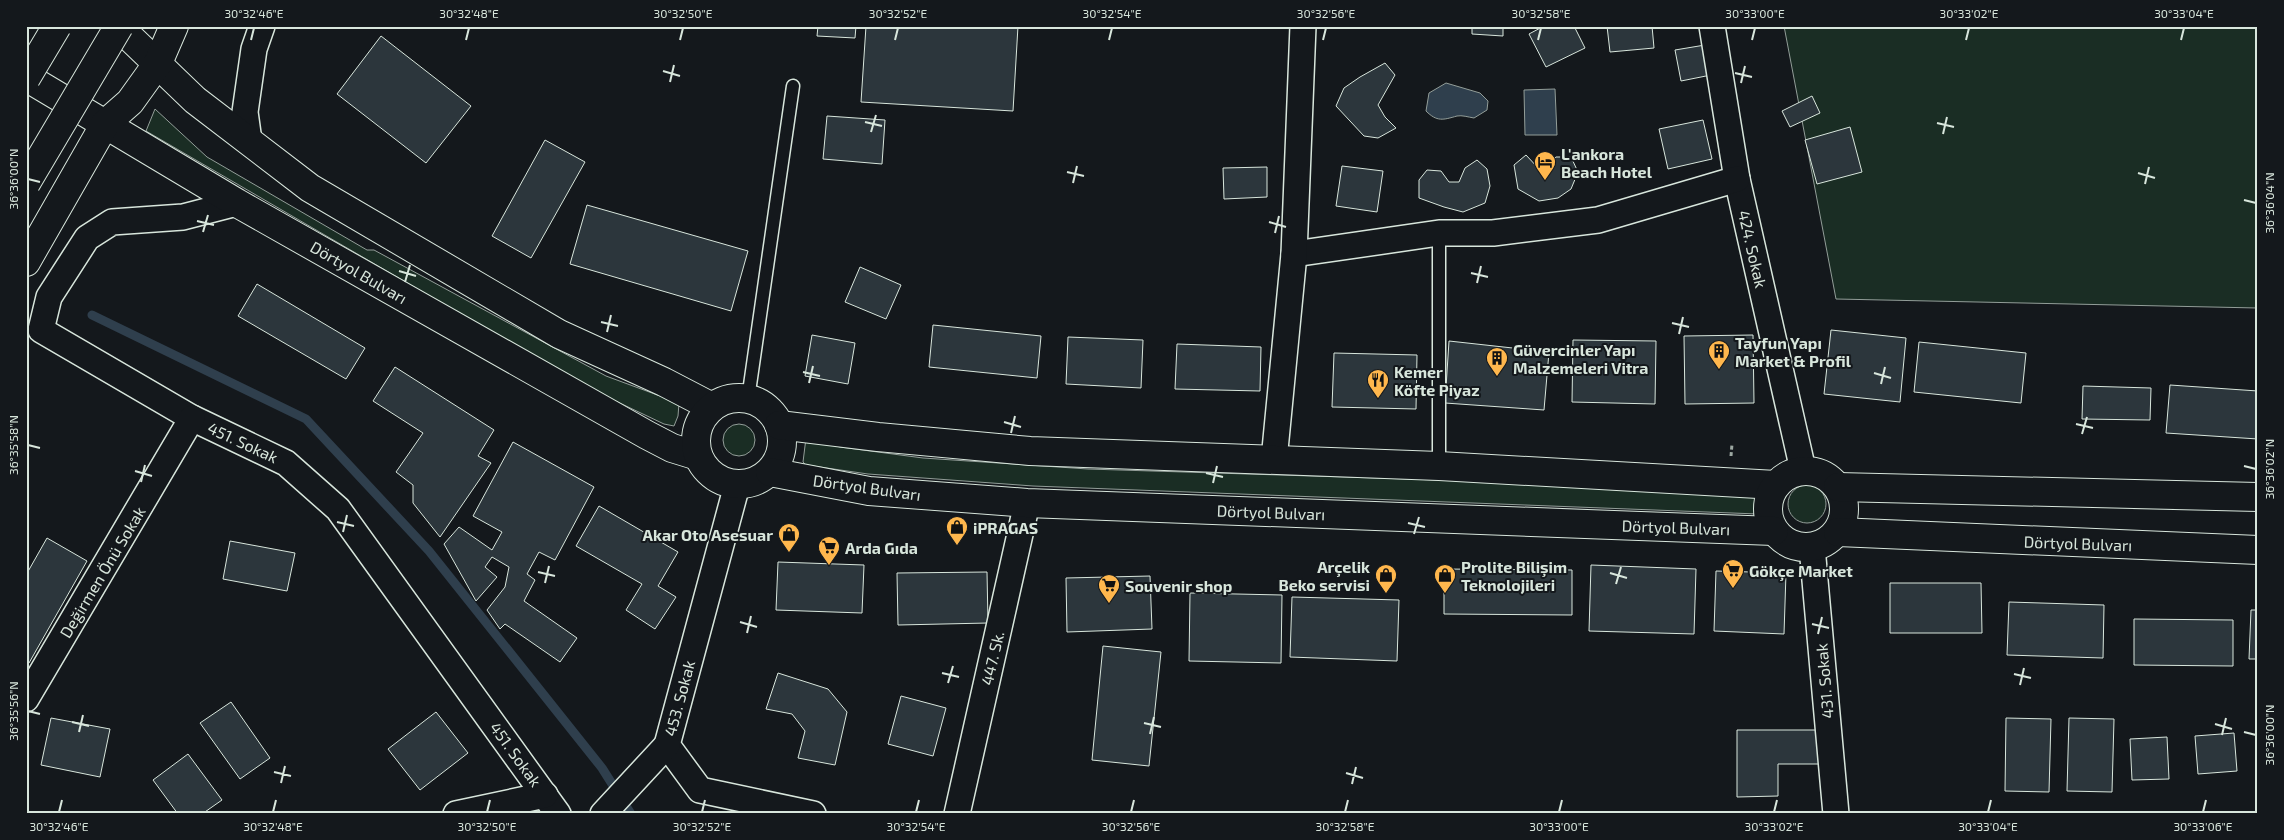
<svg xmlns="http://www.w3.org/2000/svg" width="2284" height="840" font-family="'Exo 2',sans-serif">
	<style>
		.green { fill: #1a2d24; stroke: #939e99 }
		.water { fill: #2f3f4d; stroke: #939e99 }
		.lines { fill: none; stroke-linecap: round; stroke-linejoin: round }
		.stream { stroke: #2f3f4d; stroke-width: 9 }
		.building { fill: #2c363c; stroke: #d8e6dc }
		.service-casing { stroke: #d8e6dc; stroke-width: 15 }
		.minor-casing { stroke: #d8e6dc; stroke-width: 28 }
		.secondary-casing { stroke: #d8e6dc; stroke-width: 30 }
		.trunk-casing { stroke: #d8e6dc; stroke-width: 30 }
		.path { stroke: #9da8a2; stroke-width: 3; stroke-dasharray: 4 2.5; stroke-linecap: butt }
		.service { stroke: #14181c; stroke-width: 12 }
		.minor { stroke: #14181c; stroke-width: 25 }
		.secondary { stroke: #14181c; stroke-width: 28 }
		.trunk { stroke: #14181c; stroke-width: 28 }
		.trunk-bridge-casing { stroke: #d8e6dc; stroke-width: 30; stroke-linecap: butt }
		.trunk-bridge { stroke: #14181c; stroke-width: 28 }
		.ticks { fill: none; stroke: #d8e6dc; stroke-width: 2 }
		.labels { text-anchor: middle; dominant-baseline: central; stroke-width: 4; stroke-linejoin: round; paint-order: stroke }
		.poi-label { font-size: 16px; font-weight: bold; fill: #d8e6dc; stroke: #14181c; text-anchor: start }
		.street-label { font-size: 16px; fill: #d8e6dc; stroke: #14181c }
		.neatline { fill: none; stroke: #d8e6dc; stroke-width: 2 }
		.ticks-label { font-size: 12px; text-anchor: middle; fill: #d8e6dc }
	</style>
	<rect width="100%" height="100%" fill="#14181c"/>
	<g class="green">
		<path d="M1784,26H2258V308L1836,299Z"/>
		<path d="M155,109L207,157L367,250H374L606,376L679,403L678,416L674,426L664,424L586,387L146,131Z"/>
		<circle cx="739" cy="440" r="16"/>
		<path d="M806,438L840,447L923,458L1088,469L1758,490V514L1033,486L868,474L806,465L803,462Z"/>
		<circle cx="1807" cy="504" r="19"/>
	</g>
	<g class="water">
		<path d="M1446,83L1480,93L1488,101L1487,110L1474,118C1468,117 1462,115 1457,116C1443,120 1437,122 1426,111L1429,93Z"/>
		<path d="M1555,89L1557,135H1525L1524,90Z"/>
	</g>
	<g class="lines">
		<path class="stream" d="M92,315L306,419L429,551L602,768L631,814"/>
	</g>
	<g class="building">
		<path d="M818,26H856L855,38L817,36Z"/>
		<path d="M866,26H1018L1013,111L861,102Z"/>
		<path d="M1472,26H1503V36L1472,34Z"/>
		<path d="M1544,26H1574L1585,48L1546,67L1529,34Z"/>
		<path d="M1607,26H1652L1654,48L1610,52Z"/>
		<path d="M381,36L471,106L426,163L337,94Z"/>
		<path d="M1705,45L1711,75L1681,81L1675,50Z"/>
		<path d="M1385,63L1395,75L1378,105L1385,117L1396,128L1378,138L1364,136L1336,106L1344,88L1360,77Z"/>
		<path d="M1812,96L1820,113L1790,127L1782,111Z"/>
		<path d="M827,116L885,120L882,164L823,159Z"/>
		<path d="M1703,120L1712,159L1668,169L1659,129Z"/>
		<path d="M1850,127L1862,172L1817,184L1805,140Z"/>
		<path d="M545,140L585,162L531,258L492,236Z"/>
		<path d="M1526,155L1540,170L1556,157H1571L1578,172L1571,189L1558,198L1539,201L1518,189L1514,165Z"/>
		<path d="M1477,160L1487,169L1490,186L1485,203L1463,212L1444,207L1419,198V180L1427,170L1441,171L1449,182H1459L1465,168Z"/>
		<path d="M1342,166L1383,171L1377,212L1336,206Z"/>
		<path d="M1267,167V197L1224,199L1223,168Z"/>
		<path d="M587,205L748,251L731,311L570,264Z"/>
		<path d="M860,267L901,285L886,319L845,302Z"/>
		<path d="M257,284L365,348L346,379L238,316Z"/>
		<path d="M933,325L1041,336L1037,378L929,367Z"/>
		<path d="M1831,330L1906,338L1900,402L1824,394Z"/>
		<path d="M812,335L855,343L848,384L805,376Z"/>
		<path d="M1753,335L1754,403L1685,404L1684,336Z"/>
		<path d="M1068,337L1143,340L1141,388L1066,384Z"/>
		<path d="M1573,340L1656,341L1655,404L1572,402Z"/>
		<path d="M1449,341L1549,352L1544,410L1445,403Z"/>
		<path d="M1919,342L2026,353L2021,403L1914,392Z"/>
		<path d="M1177,344L1261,347L1260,391L1175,389Z"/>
		<path d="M1334,353L1417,355L1416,409L1332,407Z"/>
		<path d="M395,367L494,430L478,456L491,463L440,537L413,503V485L396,472L423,433L373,401Z"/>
		<path d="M2170,385L2258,391V439L2166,433Z"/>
		<path d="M2083,386L2151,388L2150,420L2082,419Z"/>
		<path d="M513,442L594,487L555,560L539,552L527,574L535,580L524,601L577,638L560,662L505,624L500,629L487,610L505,587L509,567L492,557L485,567L497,577L476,601L444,544L459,527L492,550L502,532L473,516Z"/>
		<path d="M599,506L678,552L658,586L676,597L655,629L626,610L642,584L576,546Z"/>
		<path d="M47,538L87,561L29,663L26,661V575Z"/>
		<path d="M230,541L295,553L287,591L223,579Z"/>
		<path d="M778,562L864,565L862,613L776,610Z"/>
		<path d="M1591,565L1696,569L1694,634L1589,631Z"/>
		<path d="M1444,569L1572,570V615L1444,614Z"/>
		<path d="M1716,571L1786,573L1784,634L1714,631Z"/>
		<path d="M987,572L988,623L898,625L897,573Z"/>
		<path d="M1150,576L1152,629L1067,632L1066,578Z"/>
		<path d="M1890,583H1981L1982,633H1890Z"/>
		<path d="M1190,593L1282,595L1281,663L1189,661Z"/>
		<path d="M1292,597L1399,600L1397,661L1290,657Z"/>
		<path d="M2009,602L2104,605L2103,658L2007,655Z"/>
		<path d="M2251,610H2258V659H2249Z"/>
		<path d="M2134,619L2233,620V666L2134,665Z"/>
		<path d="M1103,646L1161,652L1149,766L1092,760Z"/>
		<path d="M778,673L828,689L847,712L835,765L798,758L805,731L792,714L766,709Z"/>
		<path d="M901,696L946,708L933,756L888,744Z"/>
		<path d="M231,702L270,758L240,779L200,723Z"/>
		<path d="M436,712L468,753L420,790L388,749Z"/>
		<path d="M51,718L110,729L100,777L41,765Z"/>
		<path d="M2006,718L2051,719L2049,792L2005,791Z"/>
		<path d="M2069,718L2114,719L2112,792L2067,791Z"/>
		<path d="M1737,730H1819L1820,764H1778V796L1737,797Z"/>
		<path d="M2234,733L2237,771L2198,774L2195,736Z"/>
		<path d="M2167,737L2169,779L2132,780L2130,739Z"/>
		<path d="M188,754L222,800L202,814H178L153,780Z"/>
	</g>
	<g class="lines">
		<g class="service-casing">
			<g id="service">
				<path d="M1439,233V466"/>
				<path d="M748,399L793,86"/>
			</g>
		</g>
		<g class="minor-casing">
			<g id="minor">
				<path d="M1712,26L1737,179L1803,470"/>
				<path d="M249,141L245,112L254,49L262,26"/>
				<path d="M237,203L183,217L112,222L87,238L49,297L41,330L192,418L286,463L338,509L558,814"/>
				<path d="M1294,254L1439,233H1493L1598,220L1737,179"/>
				<path d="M1274,460L1294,254L1303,26"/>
				<path d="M737,485L667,745L700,790L813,814"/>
				<path d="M1812,547L1836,814"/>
				<path d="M26,699L192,418"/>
				<path d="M456,814L545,795"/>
				<path d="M603,814L667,745"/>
				<path d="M957,814L1027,503"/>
			</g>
		</g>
		<g class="secondary-casing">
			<g id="secondary">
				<path d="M118,26L195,100L310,188L559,334L664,382L712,407"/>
				<path d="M26,77L237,203L647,435L672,448L698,456"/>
				<circle cx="739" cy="441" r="43"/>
				<path d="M779,425L878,437L1030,451L1439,466L1776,485"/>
				<circle cx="1806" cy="509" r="38"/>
				<path d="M770,472L869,491L1027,503L1774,531"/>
				<path d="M1838,487L2258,497"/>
				<path d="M1838,532L2258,550"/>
			</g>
		</g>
		<g class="trunk-casing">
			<path id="trunk" d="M26,262L105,124L130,102L158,63L174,26"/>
		</g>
		<path class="path" d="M1731,456L1732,444"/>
		<use href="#service" class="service"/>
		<use href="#minor" class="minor"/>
		<use href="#secondary" class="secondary"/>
		<use href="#trunk" class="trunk"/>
		<g class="trunk-bridge-casing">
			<g id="trunk-bridge">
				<path d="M26,78L57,26"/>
				<path d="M26,183L119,26"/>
			</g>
		</g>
		<use href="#trunk-bridge" class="trunk-bridge"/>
	</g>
	<path class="ticks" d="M251,40L254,28M466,40L469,28M680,40L683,28M895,40L898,28M1109,40L1112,28M1323,40L1326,28M1538,40L1541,28M1752,40L1755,28M1966,40L1969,28M2181,40L2184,28M663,71L680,76M1735,73L1752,77M670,82L674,65M1741,83L1745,66M865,122L882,126M1937,123L1954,127M871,132L876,115M1943,134L1947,117M1067,172L1084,176M2138,173L2155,178M28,179L40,182M1073,183L1077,166M2145,184L2149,167M2244,200L2256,203M197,221L214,225M1269,222L1286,227M203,232L208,215M1275,233L1279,216M399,271L416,276M1471,273L1488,277M405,282L410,265M1477,283L1481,266M601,322L618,326M1672,323L1689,327M607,332L611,315M1679,334L1683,317M803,372L820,376M1874,373L1891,378M809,383L813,366M1881,384L1885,367M1004,422L1021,427M2076,424L2093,428M1011,433L1015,416M2082,434L2087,417M28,445L40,448M2244,466L2256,469M135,471L152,476M1206,473L1223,477M141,482L145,465M1213,483L1217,466M337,522L354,526M1408,523L1425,527M343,532L347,515M1414,534L1419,517M538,572L555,576M1610,573L1627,578M545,583L549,566M1616,584L1621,567M740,622L757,627M1812,624L1829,628M747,633L751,616M1818,634L1822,617M942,673L959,677M2014,674L2031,678M948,683L953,666M2020,685L2024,668M28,711L40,714M72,722L89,726M1144,723L1161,727M2215,724L2232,729M79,732L83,715M2244,732L2256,735M1150,734L1154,717M2222,735L2226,718M274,772L291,776M1346,773L1363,778M281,783L285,766M1352,784L1356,767M59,812L62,800M273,812L276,800M487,812L490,800M702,812L705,800M916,812L919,800M1131,812L1134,800M1345,812L1348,800M1559,812L1562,800M1774,812L1777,800M1988,812L1991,800M2203,812L2206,800"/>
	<defs>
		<g id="hotel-pin" transform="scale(1.125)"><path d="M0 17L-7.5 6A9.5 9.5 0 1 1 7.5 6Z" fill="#ffb74d" stroke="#14181c"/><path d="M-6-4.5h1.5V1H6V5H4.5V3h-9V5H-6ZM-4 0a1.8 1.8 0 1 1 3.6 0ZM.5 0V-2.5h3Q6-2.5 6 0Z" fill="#111"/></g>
		<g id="building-pin" transform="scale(1.125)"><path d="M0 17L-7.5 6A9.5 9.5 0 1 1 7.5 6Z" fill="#ffb74d" stroke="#14181c"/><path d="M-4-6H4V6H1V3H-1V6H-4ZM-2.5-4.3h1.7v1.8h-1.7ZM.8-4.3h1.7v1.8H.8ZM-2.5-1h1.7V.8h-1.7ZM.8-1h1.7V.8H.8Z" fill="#111"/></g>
		<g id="restaurant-pin" transform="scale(1.125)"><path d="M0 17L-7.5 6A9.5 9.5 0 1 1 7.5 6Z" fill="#ffb74d" stroke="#14181c"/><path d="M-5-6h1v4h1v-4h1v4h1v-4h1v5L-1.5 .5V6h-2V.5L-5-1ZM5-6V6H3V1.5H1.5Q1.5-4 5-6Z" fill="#111"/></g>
		<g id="shop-pin" transform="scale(1.125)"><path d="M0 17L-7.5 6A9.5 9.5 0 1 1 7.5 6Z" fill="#ffb74d" stroke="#14181c"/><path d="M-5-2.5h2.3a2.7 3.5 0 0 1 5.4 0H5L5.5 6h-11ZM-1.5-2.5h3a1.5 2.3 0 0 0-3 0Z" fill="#111"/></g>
		<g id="supermarket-pin" transform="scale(1.125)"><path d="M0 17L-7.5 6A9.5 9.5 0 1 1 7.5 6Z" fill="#ffb74d" stroke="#14181c"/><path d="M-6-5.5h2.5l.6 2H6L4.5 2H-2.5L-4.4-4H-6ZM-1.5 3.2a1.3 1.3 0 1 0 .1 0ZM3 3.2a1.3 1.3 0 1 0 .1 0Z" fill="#111"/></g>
	</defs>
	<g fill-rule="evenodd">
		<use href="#hotel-pin" x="1545" y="162"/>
		<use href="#building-pin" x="1719" y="351"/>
		<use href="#building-pin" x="1497" y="358"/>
		<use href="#restaurant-pin" x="1378" y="380"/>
		<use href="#shop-pin" x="957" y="527"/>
		<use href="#shop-pin" x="789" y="534"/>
		<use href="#supermarket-pin" x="829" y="547"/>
		<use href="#supermarket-pin" x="1733" y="570"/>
		<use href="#shop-pin" x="1386" y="575"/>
		<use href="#shop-pin" x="1445" y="575"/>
		<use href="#supermarket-pin" x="1109" y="585"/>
	</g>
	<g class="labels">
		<g class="poi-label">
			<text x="1561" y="153">L'ankora<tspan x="1561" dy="18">Beach Hotel</tspan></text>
			<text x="1735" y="342">Tayfun Yapı<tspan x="1735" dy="18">Market &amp; Profil</tspan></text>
			<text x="1513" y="349">Güvercinler Yapı<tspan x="1513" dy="18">Malzemeleri Vitra</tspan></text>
			<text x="1394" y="371">Kemer<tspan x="1394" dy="18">Köfte Piyaz</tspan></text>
			<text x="973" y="527">iPRAGAS</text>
			<text x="773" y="534" text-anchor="end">Akar Oto Asesuar</text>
			<text x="845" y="547">Arda Gıda</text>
			<text x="1370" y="566" text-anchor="end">Arçelik<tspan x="1370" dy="18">Beko servisi</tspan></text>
			<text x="1461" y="566">Prolite Bilişim<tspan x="1461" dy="18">Teknolojileri</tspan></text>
			<text x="1749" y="570">Gökçe Market</text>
			<text x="1125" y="585">Souvenir shop</text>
		</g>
		<g class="street-label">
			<text transform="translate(1753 249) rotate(77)">424. Sokak</text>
			<text transform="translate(359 272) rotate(30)">Dörtyol Bulvarı</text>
			<text transform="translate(243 442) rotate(25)">451. Sokak</text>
			<text transform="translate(867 487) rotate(8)">Dörtyol Bulvarı</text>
			<text transform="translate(1271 512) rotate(2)">Dörtyol Bulvarı</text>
			<text transform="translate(1676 527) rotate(2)">Dörtyol Bulvarı</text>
			<text transform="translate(2078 543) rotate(2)">Dörtyol Bulvarı</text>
			<text transform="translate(102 572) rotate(-59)">Değirmen Önü Sokak</text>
			<text transform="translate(992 658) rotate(-77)">447. Sk.</text>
			<text transform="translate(1824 681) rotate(-95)">431. Sokak</text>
			<text transform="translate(679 698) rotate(-75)">453. Sokak</text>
			<text transform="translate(516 754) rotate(54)">451. Sokak</text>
		</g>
	</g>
	<rect width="2284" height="840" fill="none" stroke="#14181c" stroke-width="55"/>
	<rect x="28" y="28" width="2228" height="784" class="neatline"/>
	<g class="ticks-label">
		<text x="254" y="18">30°32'46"E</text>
		<text x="469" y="18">30°32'48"E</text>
		<text x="683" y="18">30°32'50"E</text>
		<text x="898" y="18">30°32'52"E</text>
		<text x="1112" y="18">30°32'54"E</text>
		<text x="1326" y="18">30°32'56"E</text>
		<text x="1541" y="18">30°32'58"E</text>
		<text x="1755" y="18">30°33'00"E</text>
		<text x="1969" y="18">30°33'02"E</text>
		<text x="2184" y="18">30°33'04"E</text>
		<text transform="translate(14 179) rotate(-90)" y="4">36°36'00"N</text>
		<text transform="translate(2270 203) rotate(-90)" y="4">36°36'04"N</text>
		<text transform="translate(14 445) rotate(-90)" y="4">36°35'58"N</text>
		<text transform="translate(2270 469) rotate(-90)" y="4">36°36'02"N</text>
		<text transform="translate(14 711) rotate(-90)" y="4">36°35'56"N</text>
		<text transform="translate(2270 735) rotate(-90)" y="4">36°36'00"N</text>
		<text x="59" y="831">30°32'46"E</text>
		<text x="273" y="831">30°32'48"E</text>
		<text x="487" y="831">30°32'50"E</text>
		<text x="702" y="831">30°32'52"E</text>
		<text x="916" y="831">30°32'54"E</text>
		<text x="1131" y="831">30°32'56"E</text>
		<text x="1345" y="831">30°32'58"E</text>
		<text x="1559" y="831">30°33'00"E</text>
		<text x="1774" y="831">30°33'02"E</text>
		<text x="1988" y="831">30°33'04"E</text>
		<text x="2203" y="831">30°33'06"E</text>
	</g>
</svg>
